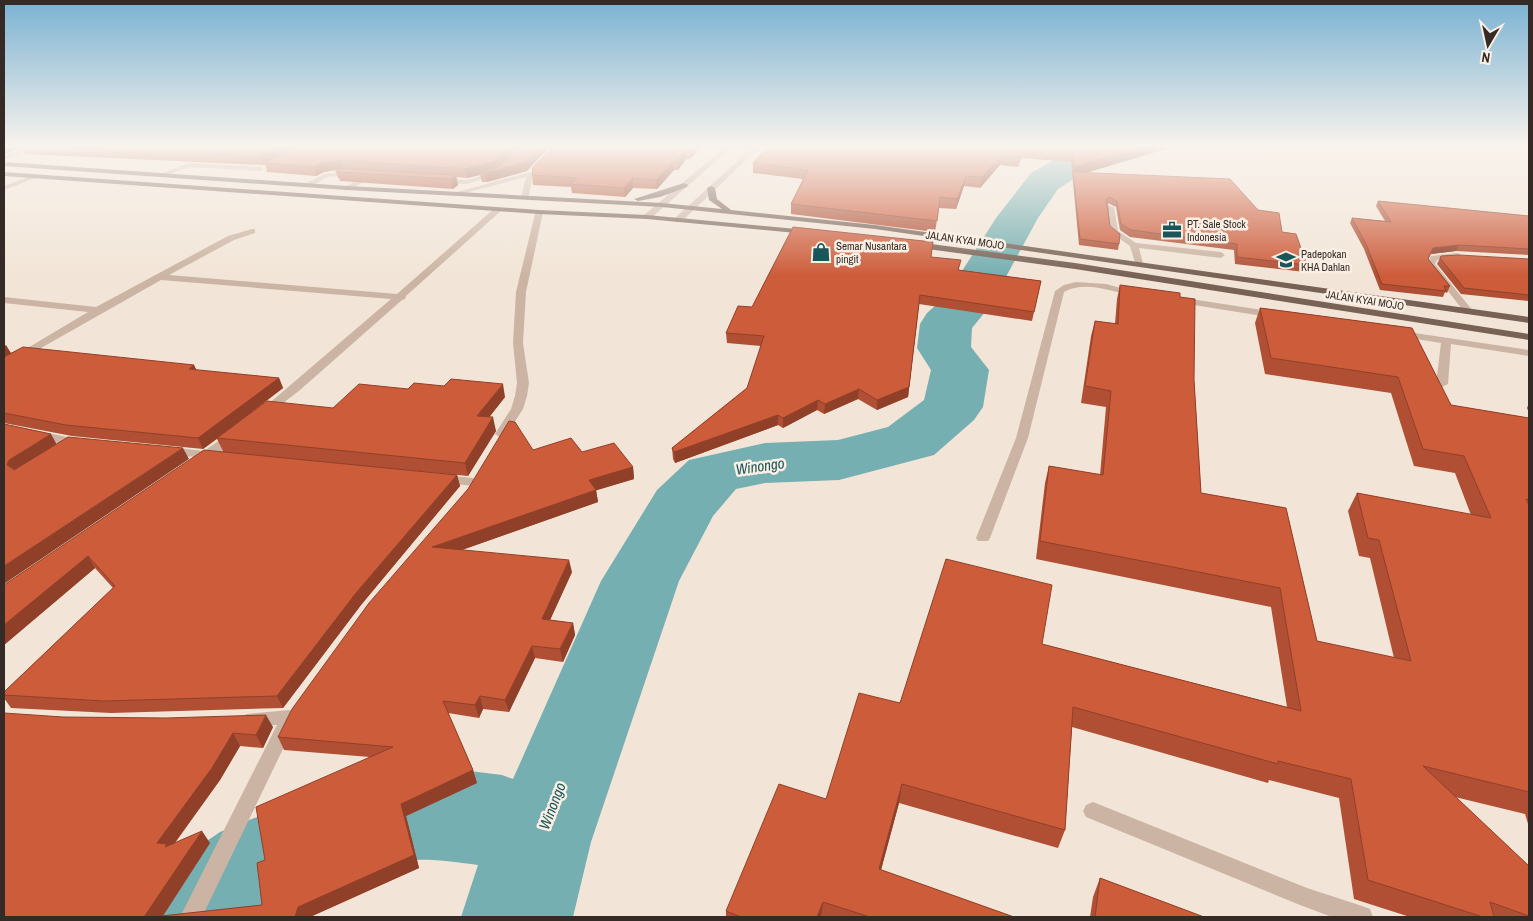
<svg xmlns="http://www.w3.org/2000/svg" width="1533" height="921" font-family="'Archivo Narrow',sans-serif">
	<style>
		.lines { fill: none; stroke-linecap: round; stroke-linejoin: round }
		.river { fill: #75afb1; fill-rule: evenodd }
		.minor { fill: #cbb4a3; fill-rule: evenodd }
		.major { fill: #786155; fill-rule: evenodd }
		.wall { fill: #b04f33 }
		.shaded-wall { fill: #904029 }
		.building { fill: #cd5c3b; stroke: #904029 }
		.labels { text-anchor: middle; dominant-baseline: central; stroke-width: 5; stroke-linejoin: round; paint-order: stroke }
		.far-poi-label { font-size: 11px; fill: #352a25; stroke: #faefe4; text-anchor: start }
		.far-street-label { font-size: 11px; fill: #352a25; stroke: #faefe4 }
		.water-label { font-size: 15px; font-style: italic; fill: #195659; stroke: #faefe4 }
	</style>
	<rect width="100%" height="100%" fill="#f2e5d7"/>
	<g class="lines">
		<path class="river" d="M1076,147H1118L1113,154L1058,189L1038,218L990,306L972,328L971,347L989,370L983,407L974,420L934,455L839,480L765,483L736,489L713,516L679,581L591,842L573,917H461L478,865C451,861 421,857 394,862C363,867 304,897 281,917H138L154,877L220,832L350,779L394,769L445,768L502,775L513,779L601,581L657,490L689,460L765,443L838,440L888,427L924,400L931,370L917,348L920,324L927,313L946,296L996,218L1031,173Z"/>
		<g class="minor">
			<path d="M26,147H36L4,160V156Z"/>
			<path d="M725,147H732L650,219H644V215Z"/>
			<path d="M753,147H760L681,222H675V218Z"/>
			<path d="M188,163L261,167L264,169L261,171L189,167L164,176L161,174Z"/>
			<path d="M497,171L499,172V174L467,184L441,183L437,181L441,179L467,180Z"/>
			<path d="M351,172L354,174L353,175L327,177L310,187L303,185L324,174Z"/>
			<path d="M530,172L533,174L528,200L521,198L526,177L453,196L449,194Z"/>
			<path d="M34,175L40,176L4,190V186Z"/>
			<path d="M367,175L373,176L350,190L343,188Z"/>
			<path d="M1107,205L1114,207L1118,231L1136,243L1221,252L1225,255L1221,258L1139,248L1143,264L1136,266L1130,246L1110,232Z"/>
			<path d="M496,207L503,209L406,296L405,299L402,300L300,390L269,414H261L259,412L391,299L161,280L4,369V362L88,312L4,303V297L96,307L228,236L252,229H255V233L234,240L169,275L397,294Z"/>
			<path d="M536,210L543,212L526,292L523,343L529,383L527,396L523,409L505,437L501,438L495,434L511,409L515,396L517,383L513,343L516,292Z"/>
			<path d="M1457,253L1460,254V258L1437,260L1435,264L1473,311L1468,314L1465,313L1427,264L1431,256Z"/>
			<path d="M1076,282L1106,284L1139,293L1134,296C1112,292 1085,280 1064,292L1028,438L990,538L988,541H978L976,538L1016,438L1055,291L1064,285Z"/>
			<path d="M1178,297L1275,312L1280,315L1275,318L1175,302L1173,300Z"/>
			<path d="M1401,331L1529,350V356L1451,344L1448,384L1442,387L1436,384L1441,343L1397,336L1396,334Z"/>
			<path d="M4,424L72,438L78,442L72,446L4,432Z"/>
			<path d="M233,431L237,432L239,435L237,438L213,458L203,464H195L193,461L196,457L169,455L163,451L169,447L204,451Z"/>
			<path d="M443,475L473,478L479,482L473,486L438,482L437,479Z"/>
			<path d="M289,710L295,712L298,717L295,724L202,917H180L277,725L252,726L246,724L243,719L246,714Z"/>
			<path d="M1093,802L1307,888L1362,906L1370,909L1373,917H1332L1300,905L1086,817L1083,811L1086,805Z"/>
		</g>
		<g class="major">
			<path d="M4,162L347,186L662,203L722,209L709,200L707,188L711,186L715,188L717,199L731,210L875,225L1529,317V323L875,229L662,207L347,190L4,166Z"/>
			<path d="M4,172L539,210L647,215L807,230L811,232L807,234L647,219L539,214L4,176Z"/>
			<path d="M684,183L688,185L687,187L660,197L638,201L634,199Z"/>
			<path d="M916,242L1075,263L1529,334V340L1075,269L913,247V243Z"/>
		</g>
	</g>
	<g class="wall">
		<path d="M4,147H20L7,153H4Z"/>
		<path d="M22,147H520L498,168L527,171L487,182H482L480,175L467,178L456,177L458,185L453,189L340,181L339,178H338L335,170L324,172L316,176L267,172L265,164L263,165L25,154Z"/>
		<path d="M553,147H700L690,159H686L678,170H674L657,189L633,188L625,197L572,193L571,187L533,185L532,175Z"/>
		<path d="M768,147H1172L1086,173L1258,210L1282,232L1307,265L1305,272L1235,264L1234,250L1130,237L1120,230L1116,207L1108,203L1110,226L1119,244L1118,250L1079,245L1071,162L1021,158L1018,167L1000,165L980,188L964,186L956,209L939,208L935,232L791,214V204L803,179L753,173V163Z"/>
		<path d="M1378,201L1529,216V256V255L1456,251L1431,254L1428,259L1450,286L1447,293L1445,292L1443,297L1380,290L1364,249L1350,223L1352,218L1385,221L1376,206Z"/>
		<path d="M1441,256L1529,259V301L1461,294L1437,264Z"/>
		<path d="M931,257L960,270L1041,281L1032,321L919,304L908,397L877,410L858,399L824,414L817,410L783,428L778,425L675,463L673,459L672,448L747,388L761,346L727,343L726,333L752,307Z"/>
		<path d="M1120,285L1194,380L1201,493L1286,508L1317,641L1394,658L1370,558L1359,556L1348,511L1357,493L1471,515L1455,473L1414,466L1391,393L1265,374L1255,323L1260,308L1412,328L1451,405L1529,418V827L1525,814L1455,797L1529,866V917H1410L1354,899L1339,798L1269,780L1268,783L1072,727L1065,830L1058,848L899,803L881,870L1014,917H726V911L826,799L900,703L1042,644L1287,707L1271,607L1036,559L1045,483L1049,466L1100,475L1106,407L1081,403L1091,336L1095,321L1115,324L1117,299Z"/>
		<path d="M4,344L11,353L194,365L196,370L279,378L283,388L234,426L333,408L408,389L505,397L489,417L496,431L468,476L389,468L457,475L460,486L361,605L283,708L111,713L11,708L4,698V692L113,588L95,568L4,645V585L223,451L217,439L203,449L72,436L4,423Z"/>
		<path d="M1529,403V413L1527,408Z"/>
		<path d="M533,450L582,452L633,467L634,479L596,490L598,502L462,550L572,572L550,620L573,623L575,635L563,662L535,658L509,712L483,709L479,718L448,713L473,770L477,783L406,816L419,868L310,917H4L63,717L273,727L263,748L240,746L220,780L175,843H210L163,916L262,905L265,860L370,757L284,750L278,737Z"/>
		<path d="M1100,878L1204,917H1090L1093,897Z"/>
	</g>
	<g class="shaded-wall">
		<path d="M5,147H20L7,153Z"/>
		<path d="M277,147H295L264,163L265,164L263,165L260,156Z"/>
		<path d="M509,147H520L495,170L540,147H550L527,171L487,182L485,173H480V175L467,178L465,169Z"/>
		<path d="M692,147H700L690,159V150Z"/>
		<path d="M1142,147H1172L1074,176L1073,172L1072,177L1074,167Z"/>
		<path d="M1022,149L1021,158L1018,167L1020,157Z"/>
		<path d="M686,150V159L678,170L677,161Z"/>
		<path d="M1002,156L1000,165L980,188L982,177Z"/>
		<path d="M341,160L343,169L335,168V170L324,172L316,176L314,167L321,163Z"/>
		<path d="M674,161V170L657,189L656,180Z"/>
		<path d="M456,175L458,185L453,189L451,179Z"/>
		<path d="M966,176L964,186L956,209L957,199Z"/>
		<path d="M633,178V188L625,197L624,188Z"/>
		<path d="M1459,245L1456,251L1431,254L1433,248Z"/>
		<path d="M920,295L908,397L877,410V400Z"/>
		<path d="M6,345L12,355L4,361V347Z"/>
		<path d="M194,365L199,375L189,369Z"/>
		<path d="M279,378L283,388L203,449L198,438Z"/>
		<path d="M503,384L505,397L480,429L477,416Z"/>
		<path d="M859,389L858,399L824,414L825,404Z"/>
		<path d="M818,400L817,410L783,428V418Z"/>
		<path d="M778,415V425L675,463L674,452Z"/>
		<path d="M493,417L496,431L468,476L465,463Z"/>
		<path d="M51,434L57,445L16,471L7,465L9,460Z"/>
		<path d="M183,448L189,459L4,584V566Z"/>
		<path d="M633,467L634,479L591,492L589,480Z"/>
		<path d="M457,475L460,486L361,605L283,708L277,696L356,593Z"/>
		<path d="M596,490L598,502L436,559L432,547Z"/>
		<path d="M88,556L95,568L4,645V625Z"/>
		<path d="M569,560L572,572L545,631L542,619Z"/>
		<path d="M573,623L575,635L563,662L560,649Z"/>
		<path d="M532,646L535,658L509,712L505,700Z"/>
		<path d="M480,696L483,709L479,718L475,705Z"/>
		<path d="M266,715L273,727L263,748L256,735Z"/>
		<path d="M233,733L240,746L220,780L170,849L157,843Z"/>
		<path d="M473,770L477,783L406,816L419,868L310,917H295L298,907L401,804Z"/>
		<path d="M902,784L899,803L876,888L879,869Z"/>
		<path d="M202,831L210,843L162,917H144Z"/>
		<path d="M823,902L821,917H817Z"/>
	</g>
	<g class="building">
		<path d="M70,147H277L260,156Z"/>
		<path d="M293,147H509L492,162L465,169L341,160L321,163L314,167L264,163Z"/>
		<path d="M521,147H540L526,162L485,173H480L499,167Z"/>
		<path d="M553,147H692L690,150H686L677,161H674L656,180L633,178L624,188L570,184L577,178L532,175L533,167Z"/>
		<path d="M768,147H1142L1074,167L1072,152L1022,149L1020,157L1002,156L982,177L966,176L957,199L940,197L937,221L791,204L808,170L753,163Z"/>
		<path d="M335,168L456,175L451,179L338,172L343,168Z"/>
		<path d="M1073,172L1230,179L1258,210L1279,213L1282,232L1296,234L1307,265L1237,257V244L1131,230L1121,224L1117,201L1109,197L1106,199L1110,226L1120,234L1119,244L1080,239Z"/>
		<path d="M1378,201L1529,216V249L1459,245L1433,248L1428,259L1450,286H1444L1446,291L1382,284L1366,244L1352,218L1391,222Z"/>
		<path d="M793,227L933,242L931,257L961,260L958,270L1041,281L1034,312L920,295L909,387L877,400L859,389L825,404L818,400L783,418L778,415L674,452L672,448L747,388L764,336L726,333L738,306L752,307Z"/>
		<path d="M1459,255L1529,259V295L1464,288L1440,258L1441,256Z"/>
		<path d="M1120,285L1180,293V297L1195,299L1194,380L1201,493L1286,508L1317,641L1411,661L1379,540L1368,538L1357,493L1491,518L1464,456L1423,449L1398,377L1271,358L1260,308L1412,328L1451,405L1529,418V500L1526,499L1529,505V792L1423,766L1529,866V916L1490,902L1494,917H1483L1368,880L1351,779L1278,761V764L1073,707L1065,830L902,784L879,869L1014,917H870L823,902L817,917H741L726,911L779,784L826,799L859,693L900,703L946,559L1052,585L1042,644L1301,711L1280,588L1040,541L1049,466L1103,475L1111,391L1085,386L1095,321L1118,324Z"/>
		<path d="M23,347L194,365L189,369L279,378L198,438L66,425L4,413V357Z"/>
		<path d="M451,379L503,384L477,416L493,417L465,463L217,438L267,401L333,408L359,384L408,389L414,383L444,386Z"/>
		<path d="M509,421L515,422L533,450L571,438L582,452L614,443L633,467L589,480L596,490L432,547L569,560L542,619L573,623L560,649L532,646L505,700L480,696L475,705L443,701L473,770L401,804L414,855L298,907L295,917H152L262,905L257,863L265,860L256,807L393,747L278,737L292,709L369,603L468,489Z"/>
		<path d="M4,424L51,434L9,460L7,465L14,470L68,437L183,448L4,566Z"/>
		<path d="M204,450L457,475L356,593L277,696L103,701L4,695V692L115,586L88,556L4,625V585Z"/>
		<path d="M4,713L63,717L166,718L266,715L256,735L233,733L212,768L157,843L167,844L165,847L202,831L144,917H4Z"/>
		<path d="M1100,878L1204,917H1095Z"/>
	</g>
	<linearGradient id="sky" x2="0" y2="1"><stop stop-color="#7ab2d2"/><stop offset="0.53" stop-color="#f9f3ed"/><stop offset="1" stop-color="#f9f3ed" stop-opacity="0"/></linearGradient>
	<rect width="1533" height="276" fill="url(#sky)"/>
	<defs>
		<g id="office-bare" transform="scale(1.5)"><path d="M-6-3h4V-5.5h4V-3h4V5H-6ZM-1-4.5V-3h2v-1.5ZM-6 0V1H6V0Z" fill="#195659" stroke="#faefe4" stroke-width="2.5" paint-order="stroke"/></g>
		<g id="shop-bare" transform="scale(1.5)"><path d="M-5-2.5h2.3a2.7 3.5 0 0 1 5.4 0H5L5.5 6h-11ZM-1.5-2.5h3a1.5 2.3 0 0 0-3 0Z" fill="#195659" stroke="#faefe4" stroke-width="2.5" paint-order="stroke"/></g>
		<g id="school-bare" transform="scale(1.5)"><path d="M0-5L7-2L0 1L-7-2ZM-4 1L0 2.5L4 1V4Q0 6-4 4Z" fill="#195659" stroke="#faefe4" stroke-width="2.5" paint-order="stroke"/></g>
	</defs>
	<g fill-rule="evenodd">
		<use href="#office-bare" x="1172" y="230"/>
		<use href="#shop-bare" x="821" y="252"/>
		<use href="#school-bare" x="1286" y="260"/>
	</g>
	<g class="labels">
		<g class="far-poi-label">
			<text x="1187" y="224">PT. Sale Stock<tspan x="1187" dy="13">Indonesia</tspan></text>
			<text x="836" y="246">Semar Nusantara<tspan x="836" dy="13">pingit</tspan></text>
			<text x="1301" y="254">Padepokan<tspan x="1301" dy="13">KHA Dahlan</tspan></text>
		</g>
		<g class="far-street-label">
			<text transform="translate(965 240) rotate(8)">JALAN KYAI MOJO</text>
			<text transform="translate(1365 300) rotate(9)">JALAN KYAI MOJO</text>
		</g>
		<g class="water-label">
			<text transform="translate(760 466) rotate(-8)">Winongo</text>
			<text transform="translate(552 806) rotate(-69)">Winongo</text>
		</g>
	</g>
	<rect width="1533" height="921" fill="none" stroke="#352a25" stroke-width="10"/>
	<g transform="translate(1488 45) rotate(189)" stroke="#faefe4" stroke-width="4" paint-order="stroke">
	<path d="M0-4L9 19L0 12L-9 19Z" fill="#352a25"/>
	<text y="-8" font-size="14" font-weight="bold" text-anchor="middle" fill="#352a25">N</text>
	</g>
</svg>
